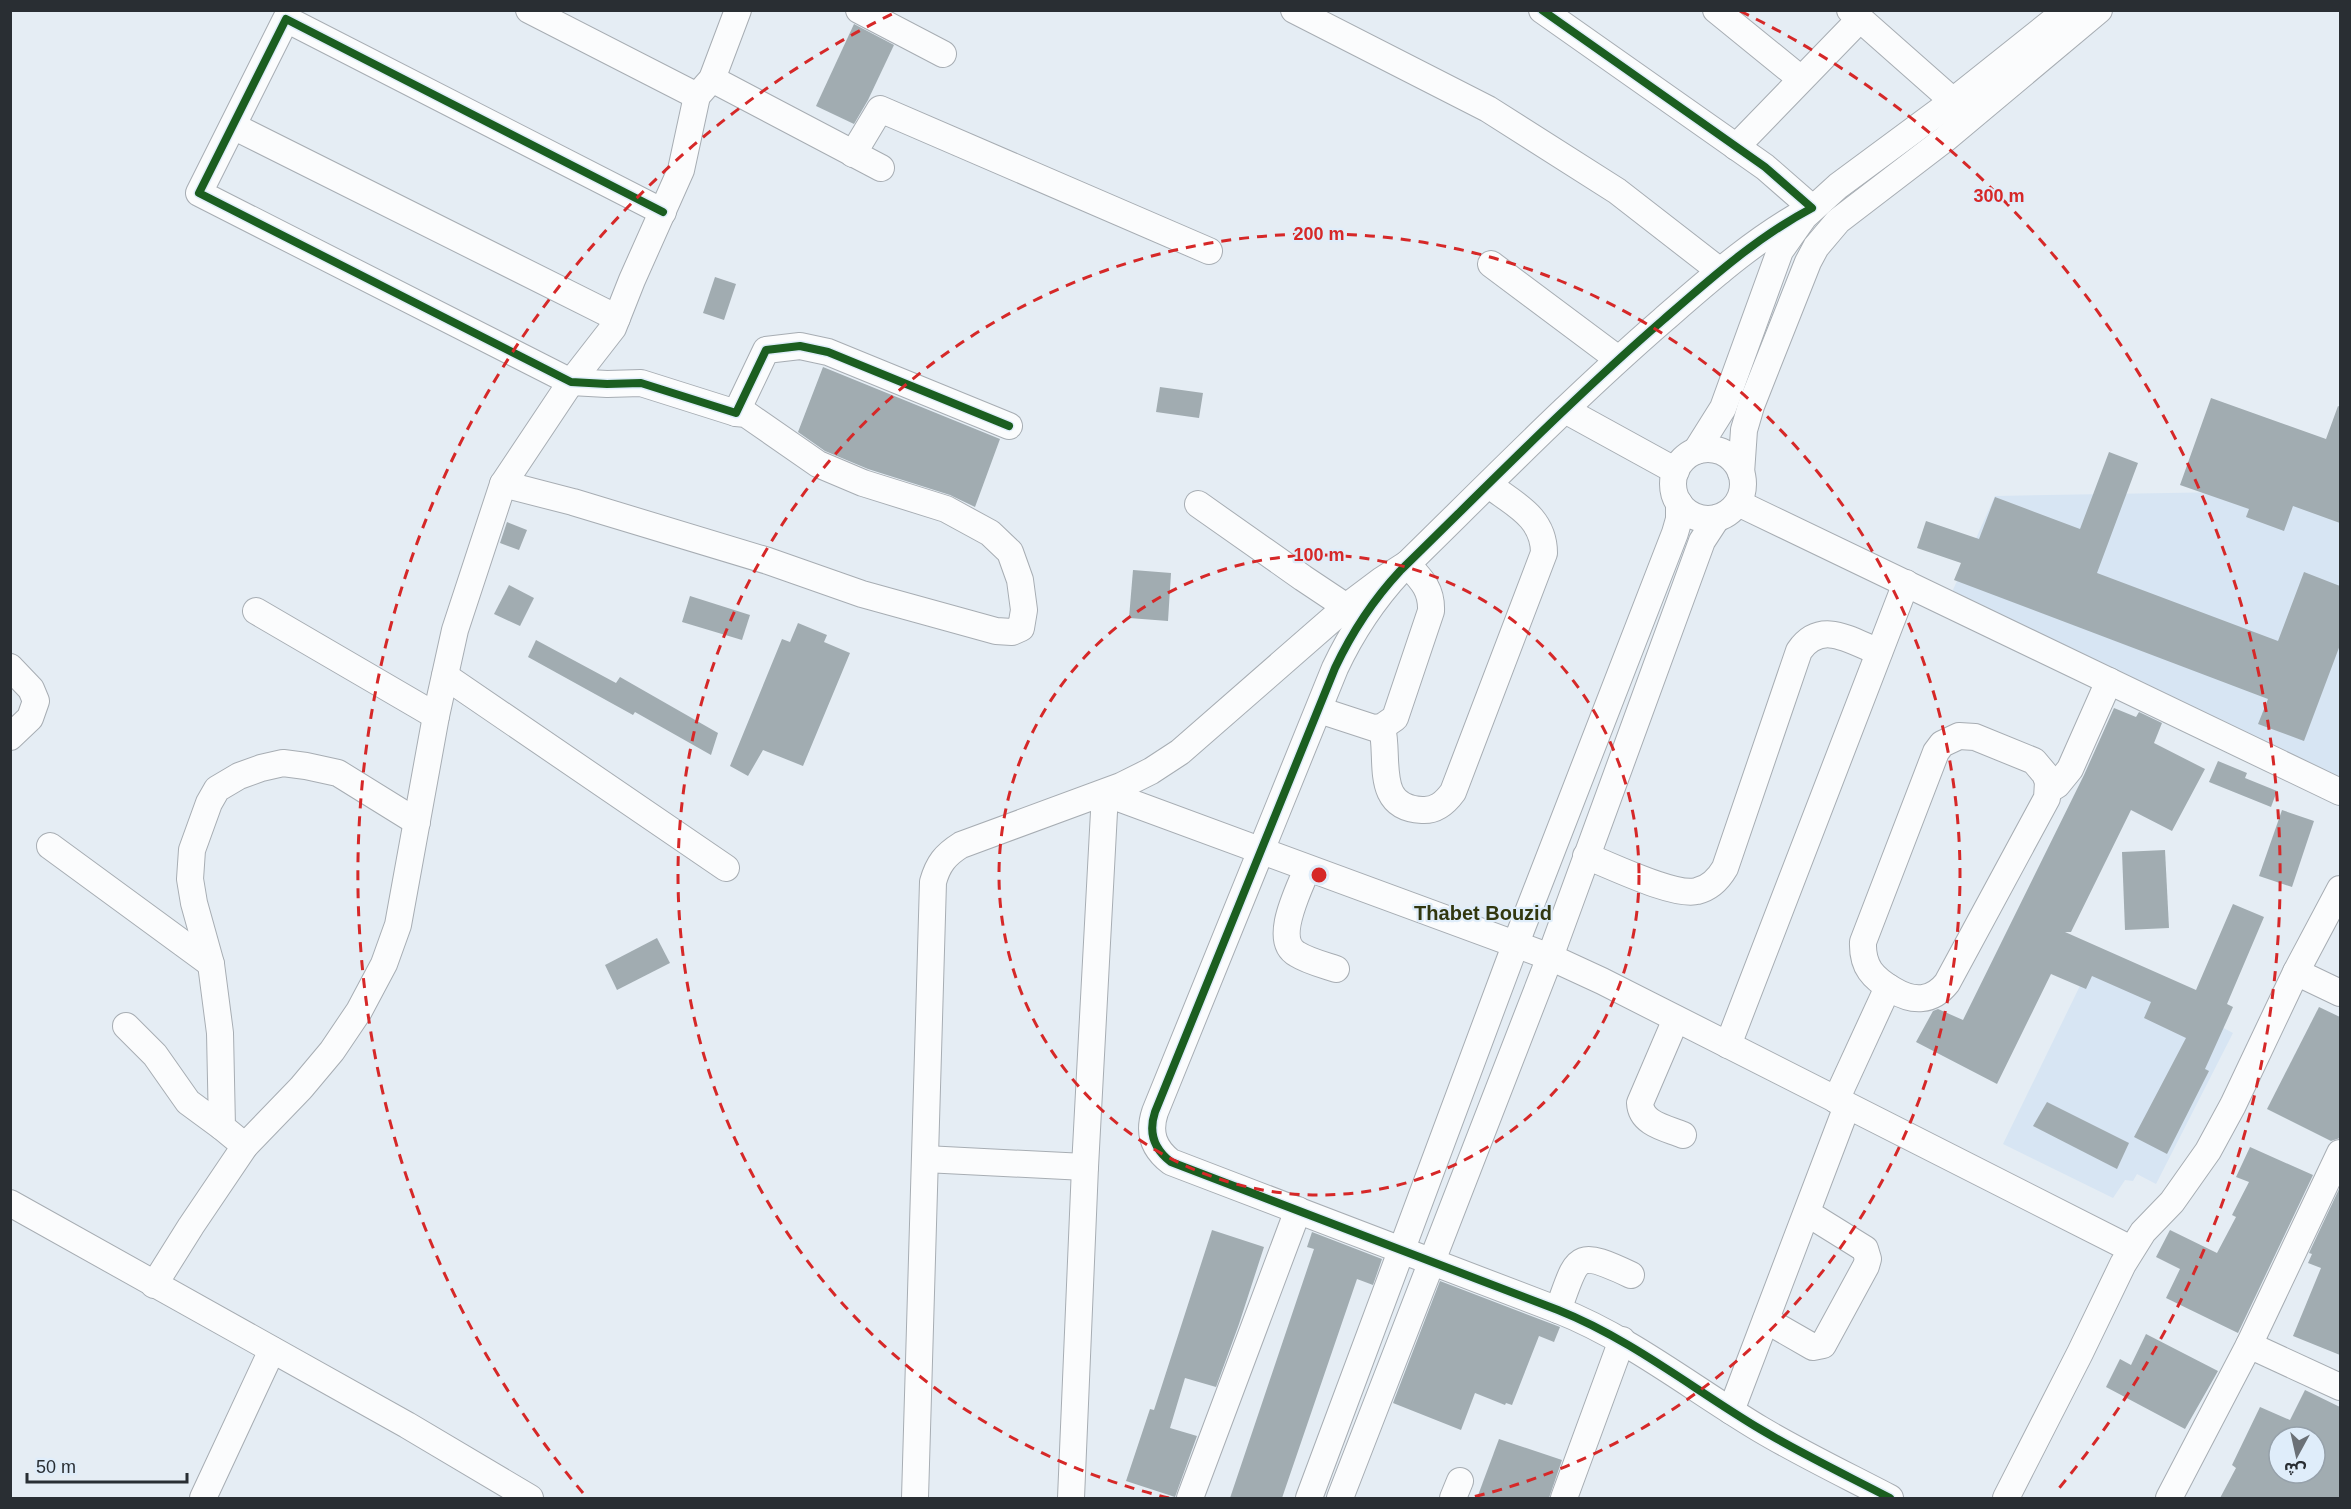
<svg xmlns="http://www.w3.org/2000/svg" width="2351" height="1509" font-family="Helvetica,'Noto Sans Arabic',sans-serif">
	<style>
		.built { fill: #d7e5f3 }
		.building { fill: #a1acb1; fill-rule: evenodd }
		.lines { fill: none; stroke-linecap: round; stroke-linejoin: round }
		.minor-casing { stroke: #a7adb3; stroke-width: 28 }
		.minor { stroke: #fbfcfd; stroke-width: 26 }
		.cycleway-casing { stroke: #dfedfa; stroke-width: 11 }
		.cycleway { stroke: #1b5e20; stroke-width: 8 }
		.ring { fill: none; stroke: #d62828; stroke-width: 3; stroke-dasharray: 10 8 }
		.labels { text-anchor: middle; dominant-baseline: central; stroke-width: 4.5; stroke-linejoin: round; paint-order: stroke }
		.quarter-label { font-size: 20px; font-weight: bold; fill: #31370f; stroke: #dfedfa }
		.centre { fill: #d62828; stroke: #dfedfa; stroke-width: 3 }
		.ring-label { font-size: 18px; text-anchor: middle; font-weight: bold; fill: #d62828; stroke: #dfedfa; stroke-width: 4.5; stroke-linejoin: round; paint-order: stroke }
	</style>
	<rect width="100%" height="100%" fill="#e5edf4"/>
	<g class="built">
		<path d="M2340,490V784L1952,592L1995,496Z"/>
		<path d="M2093,959L2233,1033L2156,1184L2137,1174L2133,1181L2125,1180L2113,1198L2003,1144Z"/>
	</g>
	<g class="building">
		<path d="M854,24L894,45L868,100L854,124L816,106Z"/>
		<path d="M715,277L736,284L724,320L703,313Z"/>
		<path d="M823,367L1000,439L975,507L950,495L868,469L825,451L798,432Z"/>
		<path d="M1160,387L1203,393L1199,418L1156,412Z"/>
		<path d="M2211,398L2326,439L2338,406L2340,407V523L2293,506L2284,531L2246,517L2249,509L2180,485Z"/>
		<path d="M2109,452L2138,463L2097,573L2278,641L2304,572L2340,586V645L2304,741L2258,724L2268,699L1954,580L1961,563L1917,548L1926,521L1979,539L1995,497L2080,529Z"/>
		<path d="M507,522L527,530L519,550L500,543Z"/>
		<path d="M1133,570L1171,573L1168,621L1129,618Z"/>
		<path d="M509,585L534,598L520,626L494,614Z"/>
		<path d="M690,596L750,615L742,640L682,622Z"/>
		<path d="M798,623L827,635L824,642L850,653L803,766L763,750L748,776L730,766L782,639L790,642Z"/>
		<path d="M536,640L616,683L620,677L718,733L711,755L635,712L633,715L528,657Z"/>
		<path d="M2114,708L2136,717L2139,712L2162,723L2154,743L2205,769L2172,831L2131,810L2071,932H2065L2196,990L2233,904L2264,917L2227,1004L2233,1007L2205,1069L2209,1071L2167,1154L2134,1137L2186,1038L2144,1018L2151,1002L2092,976L2086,989L2051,974L1997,1084L1916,1042L1933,1011L1938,1009L1963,1020L2084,775Z"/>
		<path d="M2218,761L2247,773L2245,778L2277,791L2271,807L2209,782Z"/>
		<path d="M2282,810L2314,821L2292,887L2259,876Z"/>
		<path d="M2165,850L2169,928L2125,930L2122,852Z"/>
		<path d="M657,938L670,963L617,990L605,965Z"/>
		<path d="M2319,1007L2340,1017V1138L2331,1141L2267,1109Z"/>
		<path d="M2047,1102L2129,1143L2117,1169L2033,1126Z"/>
		<path d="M2250,1147L2313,1175L2238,1333L2166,1298L2180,1269L2156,1257L2170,1230L2217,1253L2236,1217L2232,1215L2249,1182L2236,1177Z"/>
		<path d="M2340,1187V1355L2293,1336L2321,1268L2308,1263L2312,1254L2309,1253Z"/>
		<path d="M1212,1230L1264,1247L1239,1324L1216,1387L1185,1378L1170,1428L1197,1436L1175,1497L1126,1481L1150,1409L1154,1410Z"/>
		<path d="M1312,1232L1382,1259L1373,1285L1357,1279L1282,1498H1230L1314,1249L1307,1247Z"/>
		<path d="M1440,1281L1560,1327L1554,1342L1539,1336L1512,1405L1506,1403L1505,1405L1475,1393L1461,1430L1393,1403Z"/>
		<path d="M2146,1334L2218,1371L2185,1429L2106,1387L2120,1359L2131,1365Z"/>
		<path d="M2305,1390L2340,1407V1498H2220L2236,1468L2232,1465L2260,1407L2290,1420ZM2279,1437H2315V1473H2279Z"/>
		<path d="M1499,1439L1562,1460L1549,1498H1477Z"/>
	</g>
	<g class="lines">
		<g class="minor-casing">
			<g id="minor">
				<path d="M529,10L697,96"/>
				<path d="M859,10L943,54"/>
				<path d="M1294,10L1488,109L1617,191L1720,271"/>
				<path d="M1542,10L1765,167L1812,208C1757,237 1710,279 1663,320C1572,399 1487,486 1400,571C1373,600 1352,632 1335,668L1155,1112C1148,1133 1154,1149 1171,1162L1558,1310C1631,1339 1693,1389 1760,1429C1802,1454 1846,1475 1890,1498"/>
				<path d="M1716,10L1801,79"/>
				<path d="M1850,10L1953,101"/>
				<path d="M712,79L881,168"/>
				<path d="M233,126L617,318"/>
				<path d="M1736,147L1860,19"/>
				<path d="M853,154L880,109L1209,251"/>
				<path d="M663,212L286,19L199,193L571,382L607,384L641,383L736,413L766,350L800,346L828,352L1009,426"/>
				<path d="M1491,264L1618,359"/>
				<path d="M1565,410L1676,471"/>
				<circle cx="1708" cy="484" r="35"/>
				<path d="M1696,451L1723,408L1780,251L1804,217L1838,186L1953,101L2067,10"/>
				<path d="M1741,473L1744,430L1751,406L1808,262L1816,247L1838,221L1945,139L2099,10"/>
				<path d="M503,484L573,502L768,561L862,594L996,631L1012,632L1021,628L1024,610L1020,580L1010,552L990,533L946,509L863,483L818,464L746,414L736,413"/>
				<path d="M1738,503L2340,792"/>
				<path d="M1198,504L1303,578L1360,616"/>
				<path d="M256,611L436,716"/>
				<path d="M10,667L31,689L36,701L30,718L10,737"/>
				<path d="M445,676L726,868"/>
				<path d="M1382,727C1390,758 1373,808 1422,810C1436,811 1445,803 1453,792L1544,553C1544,517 1514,504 1489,485"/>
				<path d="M1959,736L1975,737L2034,761L2045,774L2048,782L2047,798L1947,983C1932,1002 1913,1002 1893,990C1873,978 1862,967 1863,942L1936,752L1942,744Z"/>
				<path d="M2049,790L2057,785L2070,769L2109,681"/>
				<path d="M50,846L211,964"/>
				<path d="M1586,856C1610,865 1674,897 1697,891C1710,888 1718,880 1725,868L1799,651C1821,619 1851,641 1879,652"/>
				<path d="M1307,869C1299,890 1272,940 1297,954C1308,961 1324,965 1336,969"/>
				<path d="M2296,972L2340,993"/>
				<path d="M1676,1019L1640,1103C1641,1124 1666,1128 1683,1135"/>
				<path d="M126,1026L155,1055L188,1102L222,1127"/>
				<path d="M1728,1045L1906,583"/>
				<path d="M1836,1100L1888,987"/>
				<path d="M245,1146L222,1127L220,1033L211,964L194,903L190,879L192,850L209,803L217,789L239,776L261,768L283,763L306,766L338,773L417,822"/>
				<path d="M925,1159L1085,1167"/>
				<path d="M10,1203L407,1425L530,1498"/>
				<path d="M154,1285L191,1226L245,1146L301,1088L332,1051L359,1011L384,964L398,925L436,716L455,630L503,484L571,382L613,328L632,280L681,170L697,96L712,79L738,10"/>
				<path d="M1558,1310C1578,1256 1574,1248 1631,1275"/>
				<path d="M1766,1320L1813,1347L1823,1345L1866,1266L1868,1259L1865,1249L1807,1213"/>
				<path d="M2249,1345L2340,1387"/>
				<path d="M1731,1411L1847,1106"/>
				<path d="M203,1498L272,1350"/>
				<path d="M915,1498L933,882C938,864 945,855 961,845L1121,786L1151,771L1180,752L1346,607L1382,580L1407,564C1421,579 1432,589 1431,611L1395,718L1382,727L1374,728L1319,710"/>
				<path d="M1071,1498L1085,1167L1105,793L1550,957L1602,981L2131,1249"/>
				<path d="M1190,1498L1298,1210"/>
				<path d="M1309,1498L1516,943L1675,533L1679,519V503"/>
				<path d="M1340,1498L1550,957L1702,541L1717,518"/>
				<path d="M1453,1498L1460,1481"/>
				<path d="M1564,1498L1622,1340"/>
				<path d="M2006,1498L2080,1353L2123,1264L2143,1232L2172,1202L2208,1151L2233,1105L2296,972L2340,889"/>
				<path d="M2169,1498L2249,1345L2340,1153"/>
			</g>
		</g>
		<use href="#minor" class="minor"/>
		<g class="cycleway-casing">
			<g id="cycleway">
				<path d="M1542,10L1765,167L1812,208C1757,237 1710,279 1663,320C1572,399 1487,486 1400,571C1373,600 1352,632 1335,668L1155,1112C1148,1133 1154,1149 1171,1162L1558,1310C1631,1339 1693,1389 1760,1429C1802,1454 1846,1475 1890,1498"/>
				<path d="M663,212L286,19L199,193L571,382L607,384L641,383L736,413L766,350L800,346L828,352L1009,426"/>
			</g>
		</g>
		<use href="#cycleway" class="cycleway"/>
	</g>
	<g class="ring">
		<circle cx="1319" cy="875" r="320"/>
		<path d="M1169 1498A641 641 0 1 1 1469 1498"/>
		<path d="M583 1493A961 961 0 0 1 898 11M1740 11A961 961 0 0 1 2055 1493"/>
	</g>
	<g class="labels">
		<g class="quarter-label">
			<text x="1483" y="913">Thabet Bouzid</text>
		</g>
	</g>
	<circle cx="1319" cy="875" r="9" class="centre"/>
	<g class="ring-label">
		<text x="1999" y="202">300 m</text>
		<text x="1319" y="240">200 m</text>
		<text x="1319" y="561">100 m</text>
	</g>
	<rect width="2351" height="1509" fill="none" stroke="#292e33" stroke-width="24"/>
	<g transform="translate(2297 1455) rotate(188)"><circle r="28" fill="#dfedfa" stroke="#96a1aa" stroke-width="1.5"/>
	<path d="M0-4.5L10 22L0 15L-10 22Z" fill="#6b7177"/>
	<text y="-9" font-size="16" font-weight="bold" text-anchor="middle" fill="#292e33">ش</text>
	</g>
	<path d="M27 1473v9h160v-9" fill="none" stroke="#292e33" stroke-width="3"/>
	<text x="36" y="1473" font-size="18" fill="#292e33" stroke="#dfedfa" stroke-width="4.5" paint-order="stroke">50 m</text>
</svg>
